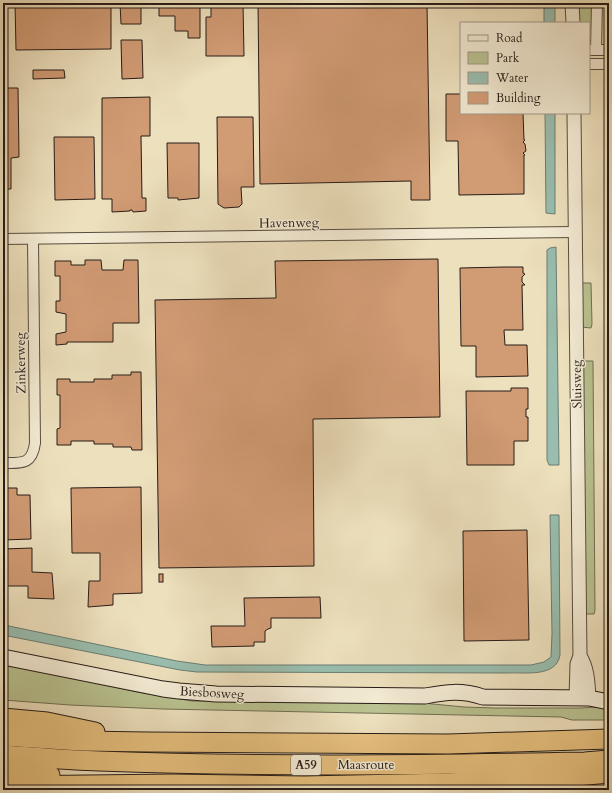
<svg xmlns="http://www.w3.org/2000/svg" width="612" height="793" font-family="Cardo,serif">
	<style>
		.green { fill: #b9c290; stroke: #706f54 }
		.water { fill: #99bdae; stroke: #6b7d72 }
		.building { fill: #d19b74; stroke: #271c17 }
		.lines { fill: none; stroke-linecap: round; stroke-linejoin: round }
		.minor-casing { stroke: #584d40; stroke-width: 12 }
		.tertiary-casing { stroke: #584d40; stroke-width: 15 }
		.secondary-casing { stroke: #271c17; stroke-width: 17 }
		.motorway-casing { stroke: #271c17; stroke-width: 21 }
		.minor { stroke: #f3ebd4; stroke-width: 10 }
		.tertiary { stroke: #f3ebd4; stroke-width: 13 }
		.secondary { stroke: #f3ebd4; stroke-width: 15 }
		.motorway { stroke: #e6c07e; stroke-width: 19 }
		.labels { text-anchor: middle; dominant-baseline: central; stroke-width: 3; stroke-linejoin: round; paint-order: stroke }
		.shield { fill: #f3ebd4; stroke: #645a50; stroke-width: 1 }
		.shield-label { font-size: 12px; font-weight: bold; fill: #271c17 }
		.street-label { font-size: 13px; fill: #271c17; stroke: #f3ebd4 }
	</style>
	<rect width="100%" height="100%" fill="#ede0bd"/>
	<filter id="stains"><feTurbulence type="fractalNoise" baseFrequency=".005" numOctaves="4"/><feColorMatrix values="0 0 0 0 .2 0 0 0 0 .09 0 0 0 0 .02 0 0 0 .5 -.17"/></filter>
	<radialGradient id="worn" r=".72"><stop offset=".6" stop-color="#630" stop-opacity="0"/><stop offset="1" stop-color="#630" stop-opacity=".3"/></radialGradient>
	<g class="green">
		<path d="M579,3H592V39L589,44V23H579Z"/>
		<path d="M581,283H591L592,324L591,328L581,327Z"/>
		<path d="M582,361H593L595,610L594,614H584Z"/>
		<path d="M3,663L138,692L192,701H402L464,707L495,708H582L609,706V720H572L561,717L162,709L70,705L3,700Z"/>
		<path d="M606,786H609V790H564Z"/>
	</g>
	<g class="water">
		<rect x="544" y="3" width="11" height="20"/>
		<path d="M545,113H555V214L546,213Z"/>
		<path d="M556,247L559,465H549L547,460V250L550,248Z"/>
		<path d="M550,515H559L560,655C556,678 525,672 507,673L197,672L180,670L3,635L4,625L177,661L205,665H531L544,662L551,657L552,634Z"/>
	</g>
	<g class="building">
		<path d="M15,3H111V49L16,50Z"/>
		<path d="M120,3H141V24H121Z"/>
		<path d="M159,3H200V38H188V31H175V16H159Z"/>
		<path d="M211,3H243L244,56H206V17H211Z"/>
		<path d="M258,3H427L430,200H411V181L260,184Z"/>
		<path d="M121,40H142L143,78L122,79Z"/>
		<path d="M33,70H64L65,78L33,79Z"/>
		<path d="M3,88H18L19,157L11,158V189H3Z"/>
		<path d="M446,94H461V113H523L524,140H525L523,142L525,144L526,151L523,153L525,155H524V194L459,195L458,141H446Z"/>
		<path d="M150,97V136H141L142,198H146V211L133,212L132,210H130V211L112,212V199H102V98Z"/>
		<path d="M608,103H609V123L608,122Z"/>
		<path d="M217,117H253L254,187H241L242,204L239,207L224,208L218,204Z"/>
		<path d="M54,137H94L95,199L55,200Z"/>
		<path d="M167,143H199V198L178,200V198H168Z"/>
		<path d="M609,187V279L605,244V217Z"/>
		<path d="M438,259L440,417L313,419L314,566L159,568L155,300L276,298L275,261Z"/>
		<path d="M85,260H101L102,270H123L124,260H138L139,323H113V342H67V344L56,345V334L66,332V314L56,312V301H60V276H55V261H71V265H85Z"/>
		<path d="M504,267H523V273L525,274L522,277V282L525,285H522L523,330H504L505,345H527L528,376L476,377V346H461L460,268Z"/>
		<path d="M131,372H141L142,450H132L131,447H113V444H94V441H71V445H57V429L60,428V395H57V379H70V382H94V379H112V375H131Z"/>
		<path d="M511,388H528V409H526V417H528V441H514V465H467L466,391H511Z"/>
		<path d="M141,487L142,593L113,594V605L88,607L89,581H100V553H72L71,488Z"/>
		<path d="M3,488H17V495H30L31,539L3,540Z"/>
		<path d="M527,530L529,640L464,641L463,531Z"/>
		<path d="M32,548V572L52,573L54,599L28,598V586H3V549Z"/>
		<rect x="159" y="574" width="4" height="8"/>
		<path d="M320,597L321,618H271V628L268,629L265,631V642H254V646L212,647L211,626H245L244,598Z"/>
	</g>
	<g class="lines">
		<g class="minor-casing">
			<g id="minor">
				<path d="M589,50H609"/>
				<path d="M596,50L597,3"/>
				<path d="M589,64H609"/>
				<path d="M3,239L575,232"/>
				<path d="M3,463C22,463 32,465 35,443L33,239"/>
			</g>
		</g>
		<g class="tertiary-casing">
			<g id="tertiary">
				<path d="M572,3L573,23"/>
				<path d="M574,113L580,656L577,664L576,698"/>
				<path d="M580,656C588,669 588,683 589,698"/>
			</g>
		</g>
		<g class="secondary-casing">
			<path id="secondary" d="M3,657L163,689L179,691L216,694L425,696C447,692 461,690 483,697L589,698L609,702"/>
		</g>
		<g class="motorway-casing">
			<g id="motorway">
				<path d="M3,718L47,722L95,732"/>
				<path d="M3,736L81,741L148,742L448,744L609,739"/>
				<path d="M3,755C35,757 67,760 99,761C261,767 423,765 585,762L609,760"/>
				<path d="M3,771L50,775"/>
				<path d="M3,786L173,784L304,786L450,783L566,777L609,773"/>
			</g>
		</g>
		<use href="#minor" class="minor"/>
		<use href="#tertiary" class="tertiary"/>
		<use href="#secondary" class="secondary"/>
		<use href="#motorway" class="motorway"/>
	</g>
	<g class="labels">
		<rect class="shield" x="291" y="755" width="30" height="20" rx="3"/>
		<g class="shield-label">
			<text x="306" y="765">A59</text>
		</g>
		<g class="street-label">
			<text transform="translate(289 223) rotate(-1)">Havenweg</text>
			<text transform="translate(21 363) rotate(-91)">Zinkerweg</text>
			<text transform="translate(577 384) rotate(-91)">Sluisweg</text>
			<text transform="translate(212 693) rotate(3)">Biesbosweg</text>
			<text x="366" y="765">Maasroute</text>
		</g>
	</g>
	<rect width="612" height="793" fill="none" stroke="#ede0bd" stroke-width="16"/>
	<rect x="4" y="4" width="604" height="785" fill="none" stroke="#271c17" stroke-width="2"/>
	<rect x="8" y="8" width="596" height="777" fill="none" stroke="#271c17"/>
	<rect x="460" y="22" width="130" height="92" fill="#f3ebd4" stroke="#a19888"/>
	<rect x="468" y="35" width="20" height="6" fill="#f3ebd4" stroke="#a19888"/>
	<text x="496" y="42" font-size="12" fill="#271c17">Road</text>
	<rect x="468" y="52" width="20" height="12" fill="#b9c290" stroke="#a19888"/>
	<text x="496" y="62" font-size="12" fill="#271c17">Park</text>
	<rect x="468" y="72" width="20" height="12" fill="#99bdae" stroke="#a19888"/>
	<text x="496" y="82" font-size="12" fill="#271c17">Water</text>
	<rect x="468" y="92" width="20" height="12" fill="#d19b74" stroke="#a19888"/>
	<text x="496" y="102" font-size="12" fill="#271c17">Building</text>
	<rect width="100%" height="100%" filter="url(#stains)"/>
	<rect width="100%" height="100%" fill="url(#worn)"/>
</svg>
